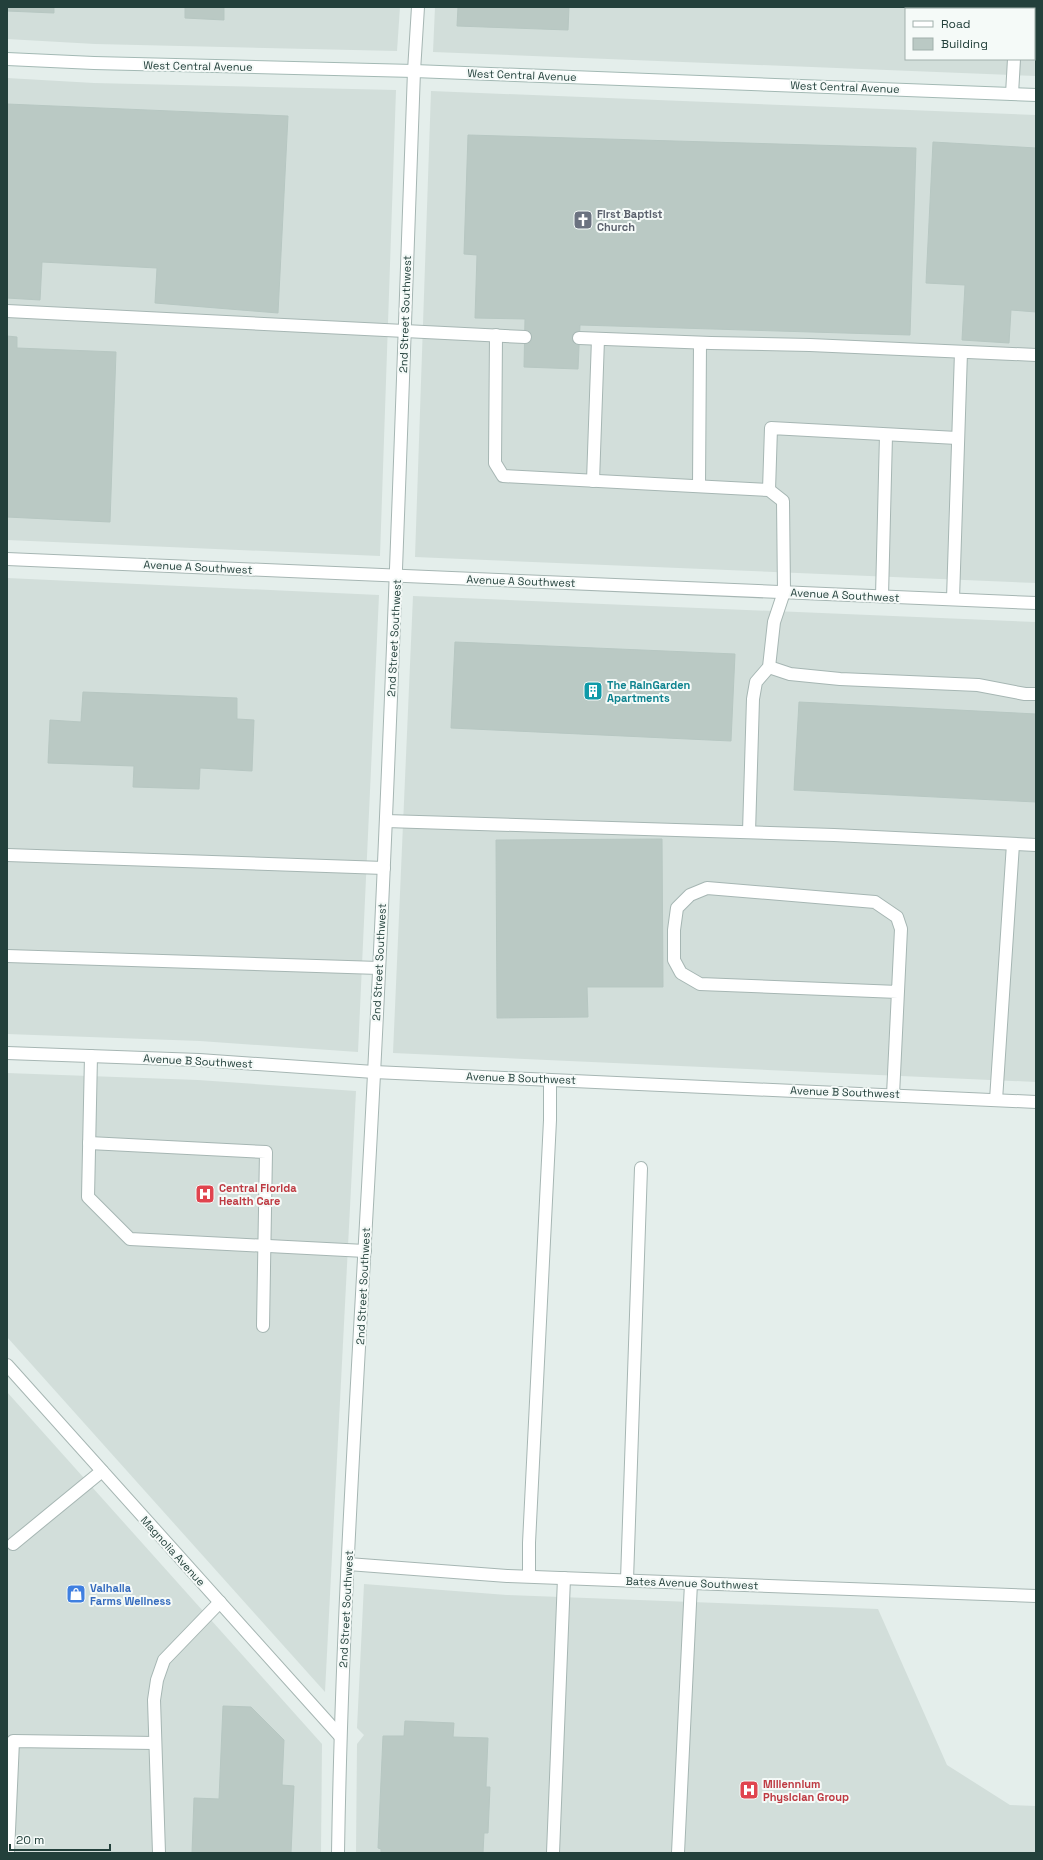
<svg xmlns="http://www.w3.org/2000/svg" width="1043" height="1860" font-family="'Space Grotesk',sans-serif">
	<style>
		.built { fill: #d2deda; fill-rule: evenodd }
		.building { fill: #bac9c4; stroke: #b7c7c2 }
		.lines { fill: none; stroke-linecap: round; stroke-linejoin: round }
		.service-casing { stroke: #a6b6b3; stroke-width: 14 }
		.minor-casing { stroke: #a6b6b3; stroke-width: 14 }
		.secondary-casing { stroke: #a3b9b4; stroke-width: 14 }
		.service { stroke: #fff; stroke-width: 12 }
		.minor { stroke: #fff; stroke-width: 12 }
		.secondary { stroke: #fff; stroke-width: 12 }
		.labels { text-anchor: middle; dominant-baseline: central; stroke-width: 4; stroke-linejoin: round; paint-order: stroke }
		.street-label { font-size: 11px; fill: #23403b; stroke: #f5faf8 }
		.worship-label { font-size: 11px; font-weight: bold; fill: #5b616d; stroke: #f5faf8; text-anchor: start }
		.culture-label { font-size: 11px; font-weight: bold; fill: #0d838f; stroke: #f5faf8; text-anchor: start }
		.health-label { font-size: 11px; font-weight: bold; fill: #be3a42; stroke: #f5faf8; text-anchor: start }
		.shop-label { font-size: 11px; font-weight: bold; fill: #366cbe; stroke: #f5faf8; text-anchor: start }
	</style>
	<rect width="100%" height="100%" fill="#e4eeeb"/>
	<g class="built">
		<path d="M7,7H400L397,51L95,44L7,39Z"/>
		<path d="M435,7H1036V76L433,52ZM906,9H1034V59H906Z"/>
		<path d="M7,78L94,83L396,90L380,556L7,540Z"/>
		<path d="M431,91L1036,115V583L415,557Z"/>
		<path d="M7,578L379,595L358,1052L200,1041L7,1034Z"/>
		<path d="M413,596L1036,622V1082L393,1053Z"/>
		<path d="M7,1073L198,1080L356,1091L325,1692L7,1337Z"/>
		<path d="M7,1392L322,1744L321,1853H7Z"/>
		<path d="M364,1584L507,1595L878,1609L947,1765L1010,1805L1036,1806V1853H356L357,1744L364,1735L357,1728Z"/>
	</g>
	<g class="building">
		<path d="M7,7H54V13L7,11Z"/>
		<path d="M185,7H224V20L185,18Z"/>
		<path d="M458,7H569L568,30L457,26Z"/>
		<path d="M7,104L288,116L278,313L155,303L157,268L42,262L40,300L7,298Z"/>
		<path d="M468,135L916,148L910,335L580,325L578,369L524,367L525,319L475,318L477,255L464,254Z"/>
		<path d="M933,142L1036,148V312L1011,310L1009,343L962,340L965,285L926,283Z"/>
		<path d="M7,336L17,337V348L116,352L110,522L7,517Z"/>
		<path d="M455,642L735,654L731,741L451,728Z"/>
		<path d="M83,692L237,698V719L254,720L252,771L200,768L199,789L133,787L134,766L48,763L50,720L81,722Z"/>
		<path d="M799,702L1036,714V802L794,790Z"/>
		<path d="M662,839L663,987H587L588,1017L497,1018L496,840Z"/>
		<path d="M223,1706L251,1707L284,1740L282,1785L294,1786L291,1853H192L194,1798L219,1799Z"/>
		<path d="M405,1721L454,1723L453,1737L488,1738L486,1787H490L488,1833H484L483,1853H381V1849L378,1848L383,1736H404Z"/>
	</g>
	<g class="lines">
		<g class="service-casing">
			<g id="service">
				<path d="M1016,9V7"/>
				<path d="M1012,94L1014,59"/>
				<path d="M7,311L525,337"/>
				<path d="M496,335L495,463L503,476L769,490L783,501L784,592L774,622L769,667L756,682L753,699L749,832"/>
				<path d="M579,338L711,343L810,345L1036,355"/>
				<path d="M593,481L598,339"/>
				<path d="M699,486L700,343"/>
				<path d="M769,490L771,428L957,438"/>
				<path d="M882,596L886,435"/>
				<path d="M953,599L961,352"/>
				<path d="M769,667L790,674L840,679L978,685L1025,694H1036"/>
				<path d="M386,821L834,835L1036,845"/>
				<path d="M7,855L384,868"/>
				<path d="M7,956L379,968"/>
				<path d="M91,1056L88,1197L130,1239L365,1251"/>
				<path d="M893,1095L901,929L897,917L875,902L707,888L690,895L677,908L674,930V960L681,973L700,984L898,992"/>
				<path d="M996,1100L1013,844"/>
				<path d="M89,1143L266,1152L263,1326"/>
				<path d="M13,1544L102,1471"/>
				<path d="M529,1576V1543L550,1120V1080"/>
				<path d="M627,1580L641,1168"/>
				<path d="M8,1853L13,1741L155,1743"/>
				<path d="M159,1853L154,1700L157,1680L164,1660L220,1602"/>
				<path d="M553,1853L564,1578"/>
				<path d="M678,1853L691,1583"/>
			</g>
		</g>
		<g class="minor-casing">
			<g id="minor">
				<path d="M7,559L1036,603"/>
				<path d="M7,1053L199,1060L374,1072L1036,1102"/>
				<path d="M7,1365L340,1736"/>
				<path d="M348,1564L507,1576L1036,1596"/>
				<path d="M338,1853C342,1593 361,1333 374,1074C391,740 402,405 414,71L418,7"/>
			</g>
		</g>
		<g class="secondary-casing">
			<path id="secondary" d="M7,59L94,63L414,71L1036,95"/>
		</g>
		<use href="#service" class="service"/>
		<use href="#minor" class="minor"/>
		<use href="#secondary" class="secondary"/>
	</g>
	<defs>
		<g id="church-square" transform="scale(1)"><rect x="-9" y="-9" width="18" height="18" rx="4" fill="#6b7280" stroke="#f5faf8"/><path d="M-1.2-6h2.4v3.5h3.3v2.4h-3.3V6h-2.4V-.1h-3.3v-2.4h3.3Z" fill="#fff"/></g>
		<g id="building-square" transform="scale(1)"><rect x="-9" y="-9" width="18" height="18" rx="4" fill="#0f9aa8" stroke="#f5faf8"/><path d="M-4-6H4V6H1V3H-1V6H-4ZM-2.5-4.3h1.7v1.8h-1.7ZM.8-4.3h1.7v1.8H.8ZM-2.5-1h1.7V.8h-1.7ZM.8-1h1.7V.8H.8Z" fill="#fff"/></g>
		<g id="hospital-square" transform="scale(1)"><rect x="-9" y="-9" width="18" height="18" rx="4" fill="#e0444e" stroke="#f5faf8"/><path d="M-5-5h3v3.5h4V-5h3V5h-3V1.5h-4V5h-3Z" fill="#fff"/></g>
		<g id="shop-square" transform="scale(1)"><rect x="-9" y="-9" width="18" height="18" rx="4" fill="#3f7fe0" stroke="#f5faf8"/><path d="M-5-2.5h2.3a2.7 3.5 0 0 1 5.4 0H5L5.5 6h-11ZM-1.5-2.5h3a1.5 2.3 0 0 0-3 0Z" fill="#fff"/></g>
	</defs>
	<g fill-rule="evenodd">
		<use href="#church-square" x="583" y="220"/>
		<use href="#building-square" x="593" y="691"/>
		<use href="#hospital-square" x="205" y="1194"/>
		<use href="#shop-square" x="76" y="1594"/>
		<use href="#hospital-square" x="749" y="1790"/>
	</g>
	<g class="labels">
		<g class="street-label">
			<text transform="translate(198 66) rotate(1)">West Central Avenue</text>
			<text transform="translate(522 75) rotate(2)">West Central Avenue</text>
			<text transform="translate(845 87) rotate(2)">West Central Avenue</text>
			<text transform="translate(405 314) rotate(-88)">2nd Street Southwest</text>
			<text transform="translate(198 567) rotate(3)">Avenue A Southwest</text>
			<text transform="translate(521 581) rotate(2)">Avenue A Southwest</text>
			<text transform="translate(845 595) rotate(3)">Avenue A Southwest</text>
			<text transform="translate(394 638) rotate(-87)">2nd Street Southwest</text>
			<text transform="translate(379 962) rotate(-87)">2nd Street Southwest</text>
			<text transform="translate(198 1061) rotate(3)">Avenue B Southwest</text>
			<text transform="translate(521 1078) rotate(2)">Avenue B Southwest</text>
			<text transform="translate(845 1092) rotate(2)">Avenue B Southwest</text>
			<text transform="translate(363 1286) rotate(-87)">2nd Street Southwest</text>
			<text transform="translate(173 1551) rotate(48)">Magnolia Avenue</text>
			<text transform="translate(692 1583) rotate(2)">Bates Avenue Southwest</text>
			<text transform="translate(346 1609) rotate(-87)">2nd Street Southwest</text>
		</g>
		<g class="worship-label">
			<text x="597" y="214">First Baptist<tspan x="597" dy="13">Church</tspan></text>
		</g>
		<g class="culture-label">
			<text x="607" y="685">The RainGarden<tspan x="607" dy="13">Apartments</tspan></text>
		</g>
		<g class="health-label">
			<text x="219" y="1188">Central Florida<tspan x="219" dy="13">Health Care</tspan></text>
			<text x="763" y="1784">Millennium<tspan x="763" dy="13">Physician Group</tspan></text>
		</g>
		<g class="shop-label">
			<text x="90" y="1588">Valhalla<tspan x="90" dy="13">Farms Wellness</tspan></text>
		</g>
	</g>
	<rect width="1043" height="1860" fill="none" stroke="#23403b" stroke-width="16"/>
	<rect x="905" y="8" width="130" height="52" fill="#f5faf8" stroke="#a1b0ac"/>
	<rect x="913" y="21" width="20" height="6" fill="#ffffff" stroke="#a1b0ac"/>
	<text x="941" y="28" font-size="12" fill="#23403b">Road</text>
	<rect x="913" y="38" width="20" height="12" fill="#bac9c4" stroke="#a1b0ac"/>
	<text x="941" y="48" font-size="12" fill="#23403b">Building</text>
	<path d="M10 1844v6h100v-6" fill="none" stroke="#23403b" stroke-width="2"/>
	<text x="16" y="1844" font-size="12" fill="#23403b" stroke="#f5faf8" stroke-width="3" paint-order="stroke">20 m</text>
</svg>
